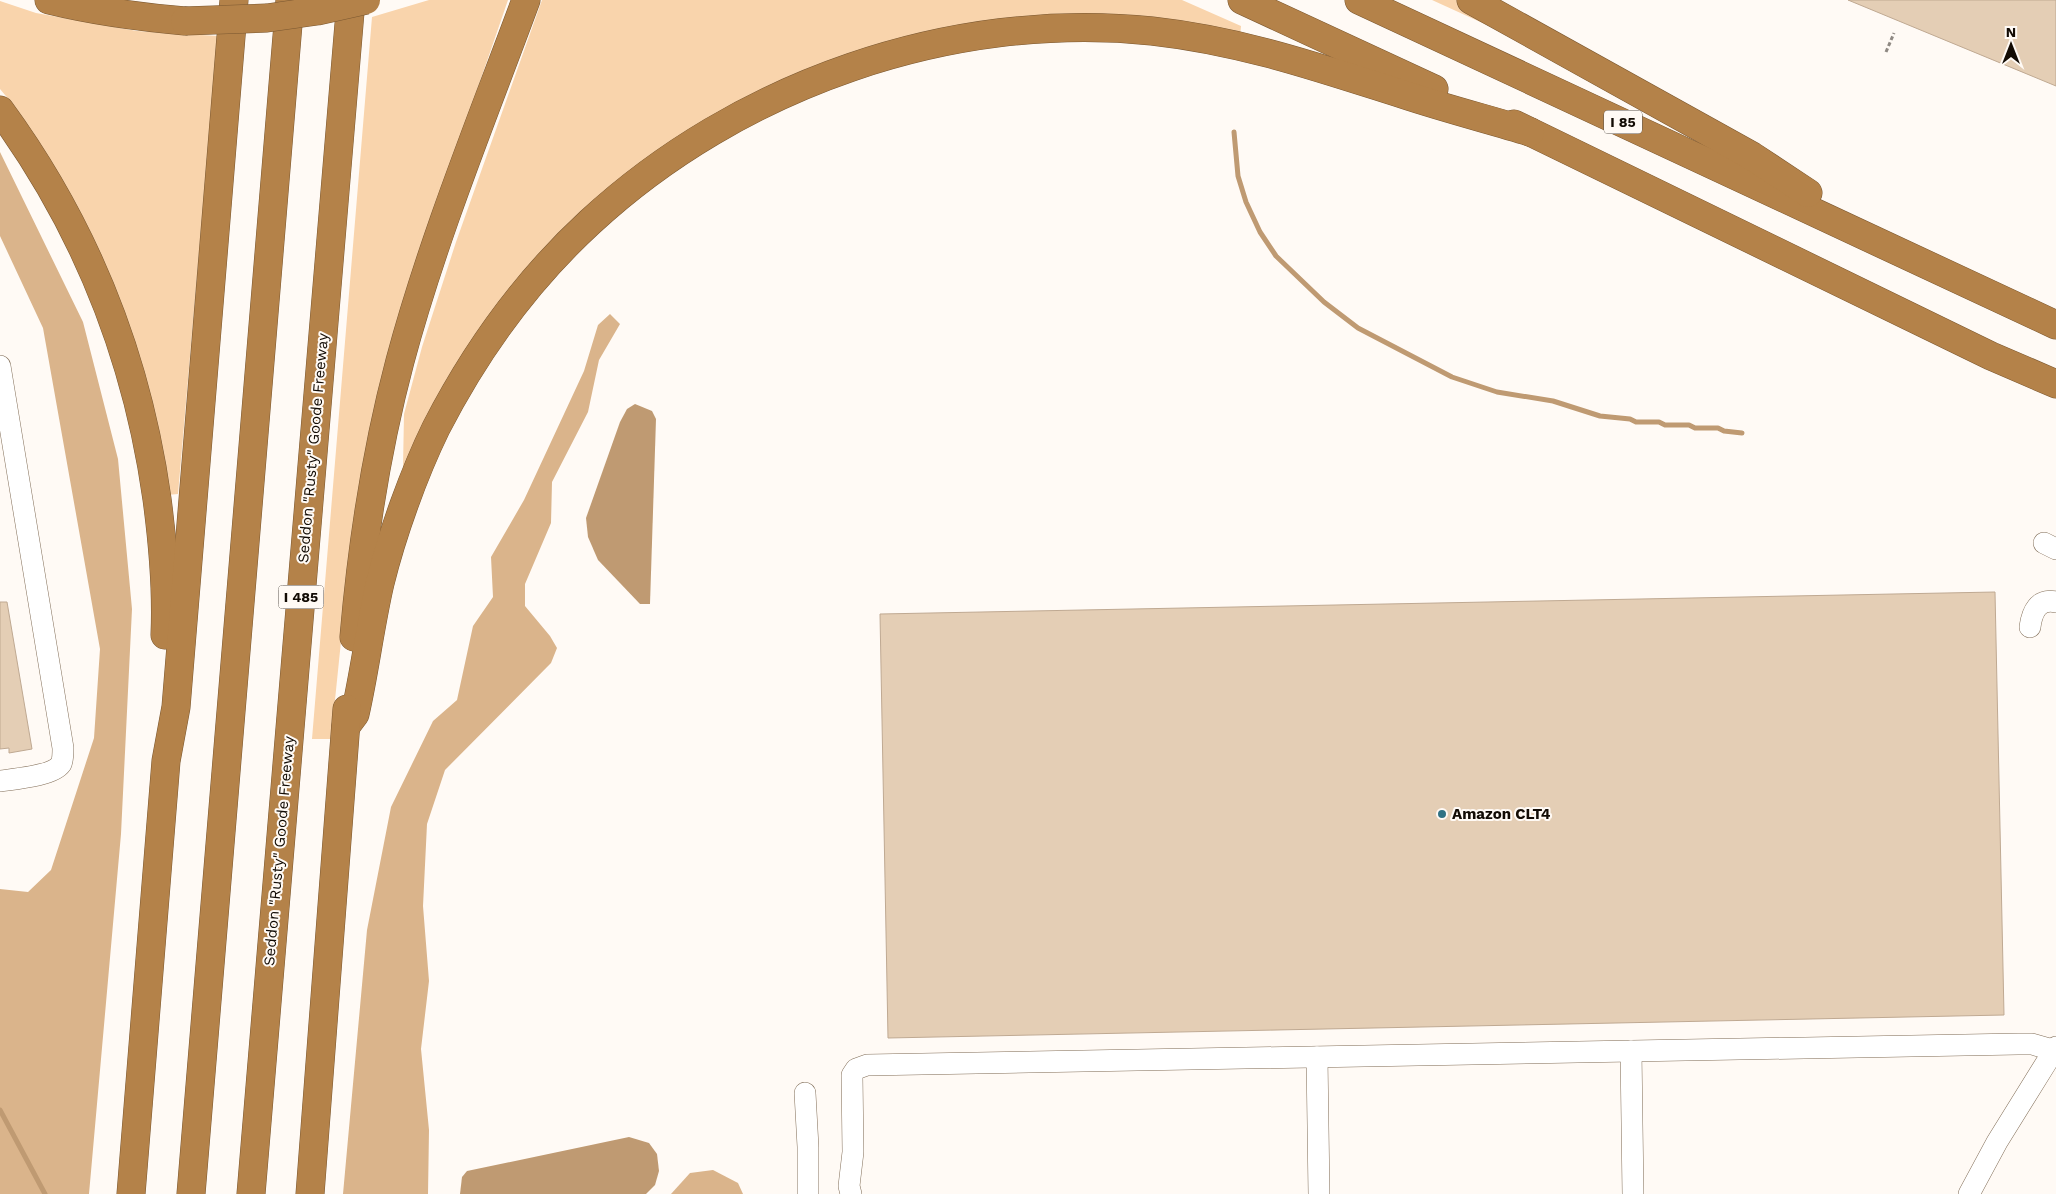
<svg xmlns="http://www.w3.org/2000/svg" width="2056" height="1194" font-family="'Work Sans',sans-serif">
	<style>
		.green { fill: #f9d4ac }
		.forest { fill: #dab48b }
		.water { fill: #bf9a72 }
		.lines { fill: none; stroke-linecap: round; stroke-linejoin: round }
		.stream { stroke: #bf9a72; stroke-width: 5 }
		.building { fill: #e4ceb5; stroke: #bfa992 }
		.minor-casing { stroke: #826e58; stroke-width: 22 }
		.highway-casing { stroke: #7b5831; stroke-width: 29 }
		.path { stroke: #8f8983; stroke-width: 3; stroke-dasharray: 4 2.5; stroke-linecap: butt }
		.minor { stroke: #fff; stroke-width: 21 }
		.highway { stroke: #b48249; stroke-width: 28 }
		.highway-bridge-casing { stroke: #7b5831; stroke-width: 29; stroke-linecap: butt }
		.highway-bridge { stroke: #b48249; stroke-width: 28 }
		.poi-dot { fill: #307284; stroke: #fffaf5; stroke-width: 2 }
		.labels { text-anchor: middle; dominant-baseline: central; stroke-width: 4; stroke-linejoin: round; paint-order: stroke }
		.shield { fill: #fffaf5; stroke: #59534c; stroke-width: 1 }
		.shield-label { font-size: 14px; font-weight: bold; fill: #120b04 }
		.street-label { font-size: 15px; fill: #120b04; stroke: #fffaf5 }
		.poi-label { font-size: 15px; font-weight: bold; fill: #120b04; stroke: #fffaf5; text-anchor: start }
	</style>
	<rect width="100%" height="100%" fill="#fffaf5"/>
	<g class="green">
		<path d="M429,0H508L413,276L348,573L331,739H312L372,17Z"/>
		<path d="M542,0H1182L1241,26L1240,37L905,39L621,183L412,466L403,467L404,414L422,347L456,242Z"/>
		<path d="M1432,0H1459L1493,19L1489,26Z"/>
		<path d="M0,1L36,13L137,31L218,36L178,494L167,495L69,195L16,108L0,89Z"/>
	</g>
	<g class="forest">
		<path d="M0,152L83,322L118,459L132,609L121,834L89,1194H0V889L28,892L51,870L94,738L100,649L43,328L0,236Z"/>
		<path d="M610,314L620,324L599,360L588,412L552,482L551,523L525,584V606L550,636L557,648L551,663L445,770L427,824L423,906L429,981L421,1049L429,1130L428,1194H343L367,930L391,807L433,721L457,700L473,626L493,597L491,557L524,500L584,371L598,325Z"/>
		<path d="M713,1170L738,1183L743,1194H671L690,1173Z"/>
	</g>
	<g class="water">
		<path d="M635,404L652,411L656,419L650,604H640L598,560L588,537L586,518L620,422L627,409Z"/>
		<path d="M629,1137L649,1143L657,1154L659,1171L655,1185L646,1194H460L462,1177L467,1171Z"/>
	</g>
	<g class="lines">
		<g class="stream">
			<path d="M1234,132L1238,176L1246,202L1260,232L1276,256L1324,302L1358,328L1452,377L1497,392L1553,401L1600,416L1630,419L1636,422H1659L1665,425H1689L1695,428H1718L1724,431L1742,433"/>
			<path d="M0,1110L45,1194"/>
		</g>
	</g>
	<g class="building">
		<path d="M1848,0H2056V86Z"/>
		<path d="M1995,592L2004,1015L888,1038L880,614Z"/>
		<path d="M0,602H7L32,749L9,753V748L0,749Z"/>
	</g>
	<g class="lines">
		<g class="minor-casing">
			<g id="minor">
				<path d="M0,366L63,748C63,753 63,760 61,764C53,776 14,779 0,781"/>
				<path d="M2044,543L2056,549"/>
				<path d="M2030,627C2032,612 2038,598 2056,602"/>
				<path d="M1631,1051L1633,1194"/>
				<path d="M1317,1057L1319,1194"/>
				<path d="M805,1093L808,1147V1194"/>
				<path d="M851,1194L849,1186L853,1152L852,1075L856,1069L867,1065L2018,1044H2032L2056,1051"/>
				<path d="M1969,1194L1997,1142L2056,1047"/>
			</g>
		</g>
		<g class="highway-casing">
			<g id="highway">
				<path d="M49,0C94,11 138,17 185,21"/>
				<path d="M1242,0L1434,89"/>
				<path d="M1359,0L2056,325"/>
				<path d="M1471,0L1752,156L1808,193"/>
				<path d="M0,110C85,226 137,356 157,499C163,544 167,590 165,635"/>
				<path d="M1514,124L1991,356L2056,384"/>
				<path d="M354,637C362,544 376,451 400,361C433,238 482,119 526,0"/>
				<path d="M346,726L355,714C365,670 370,626 380,583C392,534 414,473 436,428C475,352 527,280 590,222C738,85 951,10 1152,31C1242,41 1317,67 1402,94C1444,108 1487,119 1530,132"/>
				<path d="M131,1194L166,761L176,707L234,0"/>
				<path d="M191,1194L290,0"/>
				<path d="M251,1194L351,0"/>
				<path d="M310,1194L347,709"/>
			</g>
		</g>
		<path class="path" d="M1886,52L1894,33"/>
		<use href="#minor" class="minor"/>
		<use href="#highway" class="highway"/>
		<g class="highway-bridge-casing">
			<path id="highway-bridge" d="M185,21L267,18L317,11L366,0"/>
		</g>
		<use href="#highway-bridge" class="highway-bridge"/>
	</g>
	<circle class="poi-dot" cx="1442" cy="814" r="5"/>
	<g class="labels">
		<g class="shield">
			<rect x="1604" y="110.5" width="38" height="23" rx="4"/>
			<rect x="278.5" y="585.5" width="45" height="23" rx="4"/>
		</g>
		<g class="shield-label">
			<text x="1623" y="122">I 85</text>
			<text x="301" y="597">I 485</text>
		</g>
		<g class="street-label">
			<text transform="translate(313 448) rotate(-85)">Seddon "Rusty" Goode Freeway</text>
			<text transform="translate(279 851) rotate(-85)">Seddon "Rusty" Goode Freeway</text>
		</g>
		<g class="poi-label">
			<text x="1452" y="814">Amazon CLT4</text>
		</g>
	</g>
	<g transform="translate(2011 45)" stroke="#fffaf5" stroke-width="4" paint-order="stroke">
	<path d="M0-4L9 19L0 12L-9 19Z" fill="#120b04"/>
	<text y="-8" font-size="14" font-weight="bold" text-anchor="middle" fill="#120b04">N</text>
	</g>
</svg>
